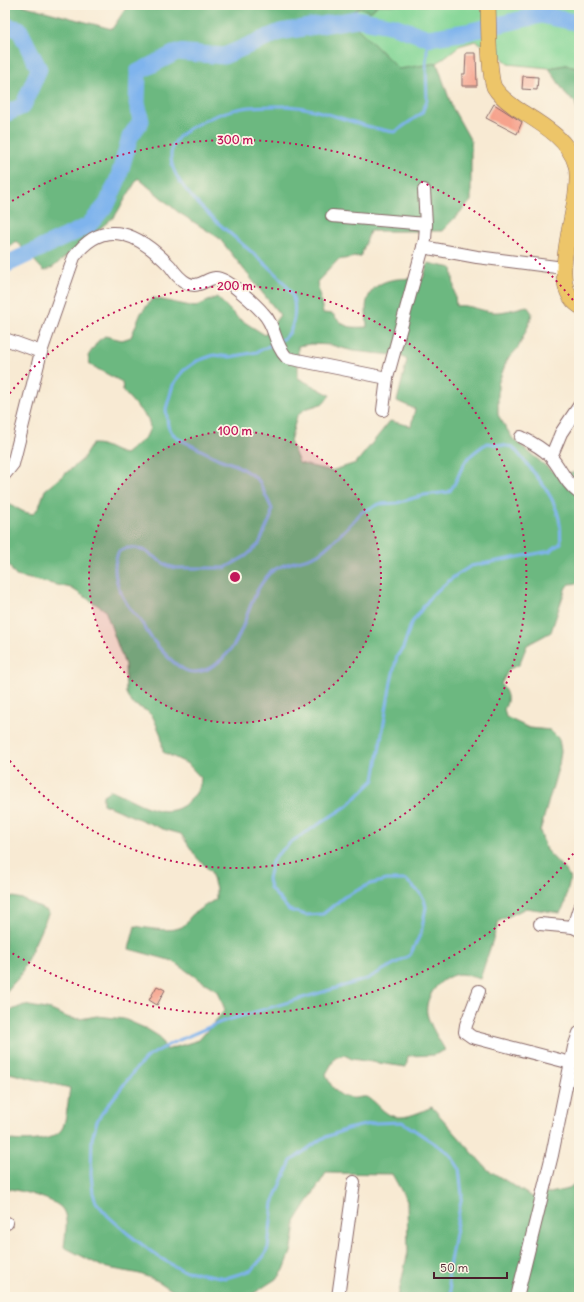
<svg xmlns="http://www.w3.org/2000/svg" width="584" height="1302" font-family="Delius,sans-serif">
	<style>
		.green { fill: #86d798; stroke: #687b62 }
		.forest { fill: #6cb880; stroke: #5b6c56; fill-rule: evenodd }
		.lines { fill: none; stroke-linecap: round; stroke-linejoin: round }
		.stream { stroke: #7fb4ed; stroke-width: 3 }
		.river { stroke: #7fb4ed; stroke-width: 17 }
		.building { fill: #f6a38d }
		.minor-casing { stroke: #876666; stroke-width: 14 }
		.major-casing { stroke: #876666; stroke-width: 16 }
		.minor { stroke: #fff; stroke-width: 12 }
		.major { stroke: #edc569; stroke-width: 15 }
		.ring { fill: none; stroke: #c2185b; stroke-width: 2; stroke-dasharray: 2 4 }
		.centre { fill: #c2185b; stroke: #fcf5e5; stroke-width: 2 }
		.ring-label { font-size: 12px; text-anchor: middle; font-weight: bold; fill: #c2185b; stroke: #fcf5e5; stroke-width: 3.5; stroke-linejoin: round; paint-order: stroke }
	</style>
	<rect width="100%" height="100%" fill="#fcf5e5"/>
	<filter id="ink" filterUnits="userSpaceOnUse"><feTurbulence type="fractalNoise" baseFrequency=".025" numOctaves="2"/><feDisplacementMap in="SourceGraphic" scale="8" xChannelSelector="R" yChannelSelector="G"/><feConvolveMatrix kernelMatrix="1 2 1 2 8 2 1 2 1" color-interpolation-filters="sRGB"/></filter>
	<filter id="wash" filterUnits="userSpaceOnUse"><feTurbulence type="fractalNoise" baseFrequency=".012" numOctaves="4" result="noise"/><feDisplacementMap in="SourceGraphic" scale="16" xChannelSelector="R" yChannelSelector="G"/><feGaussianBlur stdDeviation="0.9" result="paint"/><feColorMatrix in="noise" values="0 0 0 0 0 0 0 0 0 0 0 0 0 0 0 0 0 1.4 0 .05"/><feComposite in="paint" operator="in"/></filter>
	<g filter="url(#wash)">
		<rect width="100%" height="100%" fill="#f8ead3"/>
		<path class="green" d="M378,5H575L579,7V69L566,65L549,68L508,64L497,52L475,41L459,46L437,63L399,70L352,23V12L360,7L370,12Z"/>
		<g class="forest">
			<path d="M5,5H22L112,29L128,5H378L370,12L360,7L353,12L352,23L399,69L437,63L452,107L471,141V201L442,231H370L361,256L338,260L317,282L323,313L333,314C343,328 351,328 367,327C367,319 365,309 367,301C374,276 403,278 423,279L428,263L452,268L456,306C469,304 480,311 493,312C504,313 517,308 527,306L532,313L530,322L518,348L507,360L498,384V415L513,439L553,472L579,473V583L570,584L566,587L551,632L527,645L519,665L509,669L501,684C507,693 510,699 504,709L506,717L529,728L550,730L559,739L561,751L559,765L540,831L546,850L566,871L570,879L564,906L560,913L526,908L499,921L480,979C473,977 465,974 459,974C441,976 424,996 427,1014C430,1026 439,1039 445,1050L434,1055L408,1056L406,1067L352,1059L344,1055L335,1058L326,1074C330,1085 337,1097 351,1098C357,1099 363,1095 369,1098C376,1102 381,1110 388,1114C401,1122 420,1112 432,1107L487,1169L532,1197L568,1189L579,1180V1297H398L408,1252L407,1201L392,1174L326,1173L295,1222V1231L291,1252L284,1270L279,1277L248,1297H182L158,1281L140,1274L103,1267L64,1247C65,1237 69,1219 63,1210C57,1199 17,1190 5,1188V1139C19,1142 56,1143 63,1127C67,1116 68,1100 70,1088L5,1072V1013L24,1005L51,1010L69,1018L80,1019L97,1016L124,1019L147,1029L160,1037L166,1050L199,1040L225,1010L218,991L194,976L173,961L129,949L135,926C146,928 168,932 179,928C186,926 187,920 192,915C199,909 208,904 216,899V889L211,872L197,858L181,834L163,829L103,804V795L111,790C135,799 164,824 188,802C196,794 200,789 201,778L188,764L163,752L161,735L153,717L147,711L131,703L126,693L125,665L105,610L71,588L16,576C0,558 5,528 5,504H9L24,512L33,514L39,507L45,490L82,460L92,444C105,443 113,452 125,454L146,437L150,428L148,419L123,391L122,382L90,365L88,356L98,341L105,336L122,340L131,337L141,313L153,298L195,307L217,297L238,318L265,335L280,315L219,238L178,212L138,178L115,216L52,268L44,271L16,241L5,250ZM311,344L331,345L353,351L401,356L407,360L397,401L415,409L411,426L390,421L356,463L331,471L299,463L290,441L297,416L305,409L324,403L330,395L298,378V346Z"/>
			<path d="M566,65L579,69V117L575,102L567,96L549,68Z"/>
			<path d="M5,895L22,899L49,912L20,976L5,993Z"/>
		</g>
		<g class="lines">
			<g class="stream">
				<path d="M281,340C290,336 292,328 294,318C295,312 295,301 292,295C277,256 114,171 192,127C224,109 246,105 284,106C324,107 355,127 395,132L422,113L427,100L426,63L428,38"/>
				<path d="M275,343L257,352L230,357L214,355L197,361L183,371L173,385L166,409L168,426L172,433L179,439L219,459L236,465L252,475L259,481L272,509L271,517L259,544L246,556L225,568H176L168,566L145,551L136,548H127L119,551C108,573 122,602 139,619C144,625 147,632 152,639C160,649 173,664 185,670C192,674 200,672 208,669C249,647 241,606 268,575C280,562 304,562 318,554C333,544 349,525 362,512L379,504L397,503L424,495L449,492C455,485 457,478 461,470C466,457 476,451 487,443L513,447C531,470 556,494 560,524C561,530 560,537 561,543L550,551L471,566L455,576L432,595L411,624L403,648L397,656L391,682L374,780L347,806L291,842L278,854L272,862L268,879L270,888L289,910L306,915L323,914L344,897L370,884L387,880H406L419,892L424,899L426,907L421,933L410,955L367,979L221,1022L170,1044L147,1057L135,1070L102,1113L97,1121L92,1139L91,1174L93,1193L96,1202L108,1216L127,1233L157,1256L181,1270L226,1278L252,1270L264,1256L268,1248L273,1203L291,1161L321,1139L347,1129L374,1123L402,1122L449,1153L459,1168L462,1195L449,1267L448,1276L451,1295L454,1297"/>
			</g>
			<g class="river">
				<path d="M5,26L19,29L39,69L23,106L5,114"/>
				<path d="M5,265L88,226L107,204L118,179L130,137L141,121L137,103L138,72L177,52L224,56L280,32L357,19L394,26L428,38L467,32L541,15L579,23"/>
			</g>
		</g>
		<g id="blocks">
			<g class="building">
				<path d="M466,53H476L477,86H462V74H465Z"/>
				<path d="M523,76L538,77L537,90L522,89Z"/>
				<path d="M494,104L522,122L517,134L486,118Z"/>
				<path d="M157,986L165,990L157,1005L149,1000Z"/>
			</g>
		</g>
	</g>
	<g filter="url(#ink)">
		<use href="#blocks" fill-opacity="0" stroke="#876666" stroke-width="1"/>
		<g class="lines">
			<g class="minor-casing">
				<g id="minor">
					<path d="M332,216L426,224"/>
					<path d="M423,247L477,257L564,268"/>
					<path d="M5,339L41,352L74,257C105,214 141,236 170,266C175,273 179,279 187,283C199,289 205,279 215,278C226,276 256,305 263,313C276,326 273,343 287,358L387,378"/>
					<path d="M383,410L387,378L425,240L426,224L424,190"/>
					<path d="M521,437C531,442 541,447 550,456C561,468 565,483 579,493"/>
					<path d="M551,457L561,433L579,406"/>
					<path d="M5,474L13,464L41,352"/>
					<path d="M540,924L573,927L579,930"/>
					<path d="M573,927L579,908"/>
					<path d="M479,991L466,1025L465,1032L472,1037L571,1063"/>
					<path d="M5,1223H7"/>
					<path d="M338,1297L354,1182"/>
					<path d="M517,1297L552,1155L574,1047L579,1033"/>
				</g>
			</g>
			<g class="major-casing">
				<path id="major" d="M488,5C489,23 488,72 494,87C499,96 508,102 516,108C538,122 569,138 576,166C584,203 543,283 579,306"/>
			</g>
			<use href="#minor" class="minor"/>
			<use href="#major" class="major"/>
		</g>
	</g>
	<circle cx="235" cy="577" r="146" fill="#c2185b" fill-opacity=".12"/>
	<g class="ring">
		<circle cx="235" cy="577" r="146"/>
		<path d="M6 398A291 291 0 1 1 6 756"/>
		<path d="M577 849A437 437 0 0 1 7 950M7 204A437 437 0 0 1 577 305"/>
	</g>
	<circle cx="235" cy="577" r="6" class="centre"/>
	<g class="ring-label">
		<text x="235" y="144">300 m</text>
		<text x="235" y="290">200 m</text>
		<text x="235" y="435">100 m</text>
	</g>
	<rect width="584" height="1302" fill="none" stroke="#fcf5e5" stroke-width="20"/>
	<path d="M434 1272v6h73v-6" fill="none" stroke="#4a1f2b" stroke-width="2"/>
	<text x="440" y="1272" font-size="12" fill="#4a1f2b" stroke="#fcf5e5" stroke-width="3" paint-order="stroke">50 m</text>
</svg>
